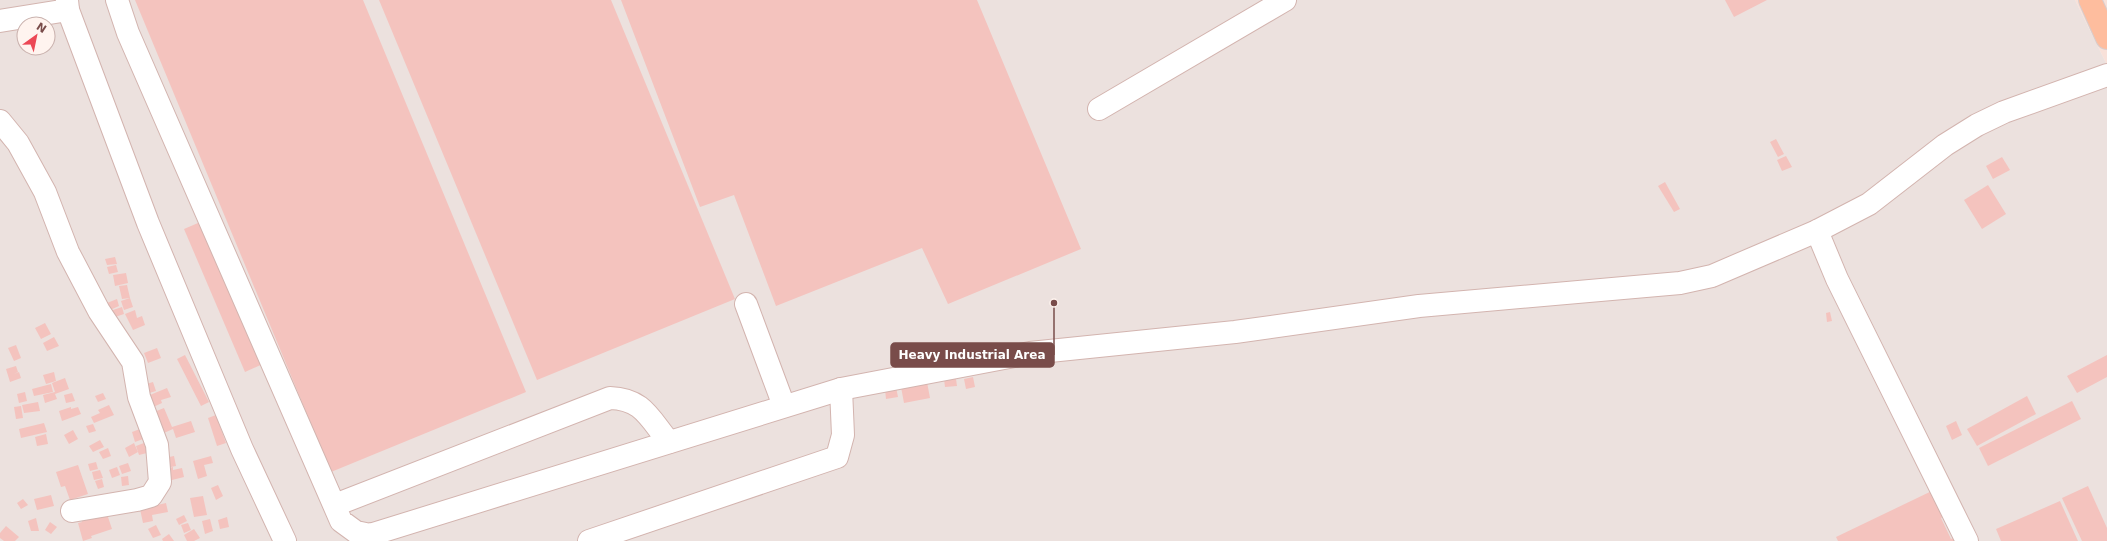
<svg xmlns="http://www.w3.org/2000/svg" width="2107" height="541" font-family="'DejaVu Sans',sans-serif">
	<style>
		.residential { fill: #f8e1d9 }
		.industrial { fill: #ece1de; fill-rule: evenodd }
		.building { fill: #f4c3be }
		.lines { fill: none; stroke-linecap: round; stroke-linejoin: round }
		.minor-casing { stroke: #d3b4af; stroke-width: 24 }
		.major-casing { stroke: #d9cdcc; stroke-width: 24 }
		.minor { stroke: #fff; stroke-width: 22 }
		.major { stroke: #febd9e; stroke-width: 22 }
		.leader { fill: none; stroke: #794c4a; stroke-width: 1.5 }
		.callout-dot { fill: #794c4a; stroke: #fff4ef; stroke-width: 1.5 }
		.callout { fill: #794c4a; stroke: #794c4a; stroke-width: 1.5 }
		.callout-label { font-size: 12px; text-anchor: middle; font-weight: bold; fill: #fff }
	</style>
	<rect width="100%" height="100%" fill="#fdefe8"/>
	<path class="residential" d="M2075,0H2107V65Z"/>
	<path class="industrial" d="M0,0H2075L2107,65V541H0ZM24,24H48V48H24Z"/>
	<g class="building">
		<path d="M135,0H363L526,392L331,472Z"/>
		<path d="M379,0H611L735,299L537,380Z"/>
		<path d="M621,0H977L1081,249L948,304L922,248L776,306L734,195L700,207Z"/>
		<path d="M1725,0H1767L1734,17Z"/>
		<path d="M1776,139L1784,154L1778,157L1770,142Z"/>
		<path d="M1786,156L1792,167L1782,171L1777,160Z"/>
		<path d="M2002,157L2010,170L1993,179L1986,166Z"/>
		<path d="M1665,182L1680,209L1674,212L1658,186Z"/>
		<path d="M1988,185L2006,214L1982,229L1964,200Z"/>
		<path d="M205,220L265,363L245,372L184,229Z"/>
		<path d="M115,257L117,264L107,265L105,259Z"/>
		<path d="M116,265L118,272L109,274L107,267Z"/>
		<path d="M126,273L128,283L115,286L113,275Z"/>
		<path d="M127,285L130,298L122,299L119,286Z"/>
		<path d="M130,298L133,307L124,310L121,301Z"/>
		<path d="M117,299L119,306L110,310L107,303Z"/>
		<path d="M122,307L124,314L112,318L110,311Z"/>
		<path d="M135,310L137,318L142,316L145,325L133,330L125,314Z"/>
		<path d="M1830,312L1832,321L1827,322L1826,313Z"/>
		<path d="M45,323L51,334L41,339L35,328Z"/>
		<path d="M54,337L59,346L47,351L43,343Z"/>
		<path d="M16,345L21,358L14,361L8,348Z"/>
		<path d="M157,348L161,358L148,363L144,353Z"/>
		<path d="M185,355L209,402L201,406L177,359Z"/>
		<path d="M2107,355V377L2077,393L2067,376Z"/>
		<path d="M16,366L18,372L14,374L19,372L21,378L10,382L6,369Z"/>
		<path d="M54,372L56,381L46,384L43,375Z"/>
		<path d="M973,377L975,387L966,389L964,379Z"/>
		<path d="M65,378L69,389L55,394L57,399L45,403L43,395L55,392L52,383Z"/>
		<path d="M944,379H956L957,386L945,387Z"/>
		<path d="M153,382L156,391L146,394L143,385Z"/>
		<path d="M927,382L930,398L904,403L901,387Z"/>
		<path d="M51,384L53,392L34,396L32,389Z"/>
		<path d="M896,387L898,397L886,399L885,389Z"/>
		<path d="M167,388L171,397L161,400L162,403L149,409L145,397Z"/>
		<path d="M25,392L27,401L19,403L17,394Z"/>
		<path d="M72,393L75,401L66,403L64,395Z"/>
		<path d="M103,393L106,399L98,402L95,396Z"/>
		<path d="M2027,396L2036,414L1977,446L1967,429Z"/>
		<path d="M2072,401L2081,419L1988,466L1979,448Z"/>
		<path d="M38,402L40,411L24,413L22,405Z"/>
		<path d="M109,405L114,415L94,423L91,417L100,413L98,410Z"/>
		<path d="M21,406L23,418L16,419L14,407Z"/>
		<path d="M71,407V409L78,407L81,414L62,421L59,411Z"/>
		<path d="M164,408L172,427L191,421L195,432L176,438L173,429L157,436L149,414Z"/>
		<path d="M216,415L226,443L217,446L208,418Z"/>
		<path d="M1956,421L1962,435L1952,440L1946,426Z"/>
		<path d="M44,423L47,432L21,438L19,429Z"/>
		<path d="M93,424L96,431L89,433L86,426Z"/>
		<path d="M140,429L143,439L135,442L132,432Z"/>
		<path d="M73,430L78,439L69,444L64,435Z"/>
		<path d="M46,434L48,444L37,446L35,437Z"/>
		<path d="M100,440L104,447L93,452L89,446Z"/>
		<path d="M134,443L138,452L129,457L125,448Z"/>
		<path d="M144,443L147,453L139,455L136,446Z"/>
		<path d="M108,448L111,456L103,459L99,452Z"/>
		<path d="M174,456L176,466L166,468L164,458Z"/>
		<path d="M211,456L213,463L204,465L207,476L198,479L193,461Z"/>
		<path d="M96,462L98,469L90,471L88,464Z"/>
		<path d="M128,463L131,471L122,474L119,466Z"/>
		<path d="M78,465L88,494L70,500L65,486L61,487L56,472Z"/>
		<path d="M117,467L120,475L112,478L109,470Z"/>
		<path d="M173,467V470L182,468L184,477L168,481L165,469Z"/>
		<path d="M100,470L103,478L94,480L92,472Z"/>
		<path d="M128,476L129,485L122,486L121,477Z"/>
		<path d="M102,479L104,487L98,489L95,481Z"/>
		<path d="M218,485L223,496L216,500L211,488Z"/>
		<path d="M2088,486L2107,528V541H2082L2062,498Z"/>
		<path d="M1938,488L1950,513L1941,518L1951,539L1957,536L1959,541H1838L1836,537Z"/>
		<path d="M51,495L54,506L37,510L34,499Z"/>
		<path d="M203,496L207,515L194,517L190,498Z"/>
		<path d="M23,499L28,505L21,509L17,503Z"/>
		<path d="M2060,501L2078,541H2001L1996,529Z"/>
		<path d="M166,503L168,512L152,515L153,521L143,523L140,509Z"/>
		<path d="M106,511L112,529L91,536L92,538L83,541L78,523L82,522L81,518Z"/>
		<path d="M184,515L187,521L179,525L176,519Z"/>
		<path d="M227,517L229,527L220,529L218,520Z"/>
		<path d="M36,518L39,531H31L28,521Z"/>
		<path d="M210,519L213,531L205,534L202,521Z"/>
		<path d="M50,522L57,527L51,534L45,530Z"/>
		<path d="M188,523L191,530L184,533L181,525Z"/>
		<path d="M156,525L161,535L153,538L148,529Z"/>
		<path d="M6,526L19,537L15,541H4L0,538V533Z"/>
		<path d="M194,529L200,538L194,541H187L184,535Z"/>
		<path d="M169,534L174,541H163L162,539Z"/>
	</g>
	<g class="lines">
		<g class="minor-casing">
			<g id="minor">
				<path d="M67,0L68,10L148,223L242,449L285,541"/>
				<path d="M117,0L128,33L341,521L356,532L370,535L841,389L1030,353L1235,332L1419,306L1680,283L1712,276L1817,231L1869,204L1945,145L1977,125L2004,112L2107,75"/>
				<path d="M0,21L68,10"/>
				<path d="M1099,109L1285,0"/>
				<path d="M0,121L18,143L45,192L68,252L99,311L133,362L139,397L157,445L160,482L151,496L137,500L72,511"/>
				<path d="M1817,231L1837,279L1967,541"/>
				<path d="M746,304L784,406"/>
				<path d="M335,505L610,398C643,399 649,418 669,442"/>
				<path d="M589,541L837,457L843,435L841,389"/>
			</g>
		</g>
		<g class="major-casing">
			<path id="major" d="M2090,0L2107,38"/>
		</g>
		<use href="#minor" class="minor"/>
		<use href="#major" class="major"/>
	</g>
	<path class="leader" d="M1054 303L1054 355"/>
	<circle class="callout-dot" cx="1054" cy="303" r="4"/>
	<rect class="callout" x="891" y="343" width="163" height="24" rx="4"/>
	<g class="callout-label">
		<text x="972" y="359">Heavy Industrial Area</text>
	</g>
	<g transform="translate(36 36) rotate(33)"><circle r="19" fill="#fff4ef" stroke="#c9b1ad"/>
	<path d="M0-3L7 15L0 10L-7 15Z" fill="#ec4855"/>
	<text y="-6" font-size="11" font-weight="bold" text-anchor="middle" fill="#794c4a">N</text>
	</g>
</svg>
